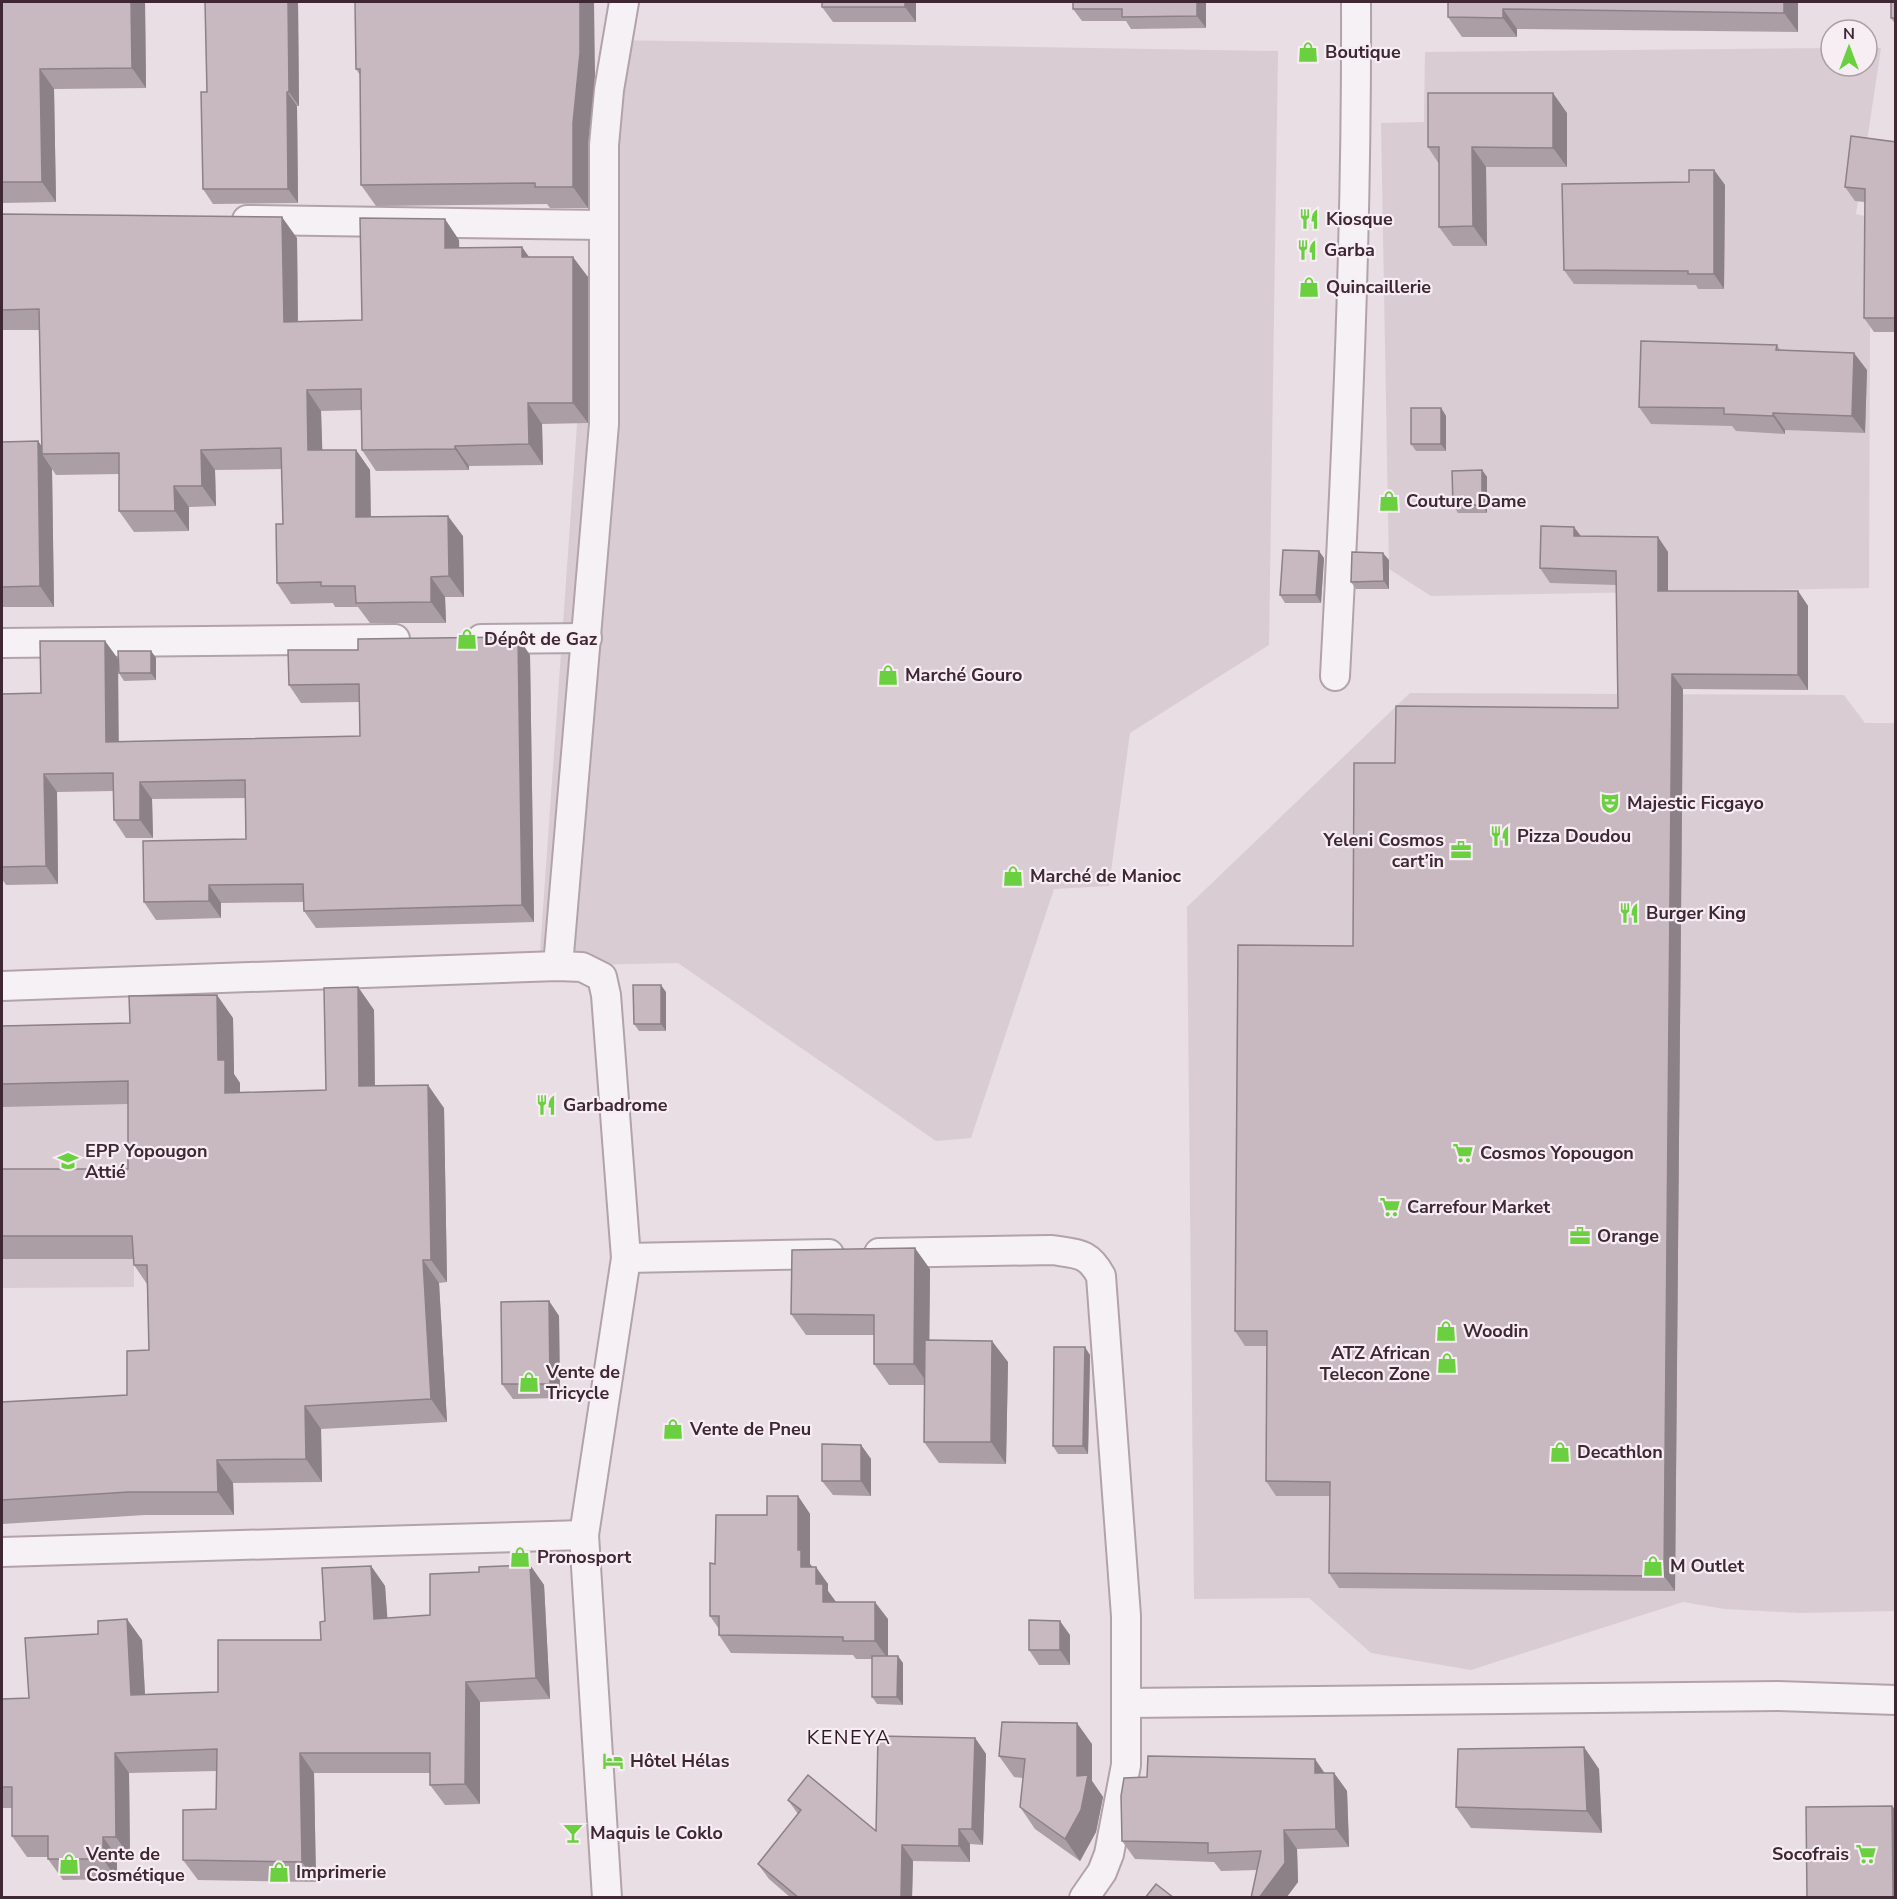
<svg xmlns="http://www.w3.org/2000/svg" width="1897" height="1899" font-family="'Nunito Sans',sans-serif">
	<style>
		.built { fill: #daccd3 }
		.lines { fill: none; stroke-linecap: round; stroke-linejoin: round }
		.minor-casing { stroke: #b2a3ab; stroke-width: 32 }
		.minor { stroke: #f6f1f4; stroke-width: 28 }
		.wall { fill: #ac9ea5 }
		.shaded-wall { fill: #8c8186 }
		.building { fill: #c8b8c0; stroke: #8c8186; stroke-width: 1.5 }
		.labels { text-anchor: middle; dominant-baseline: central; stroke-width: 4.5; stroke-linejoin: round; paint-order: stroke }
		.poi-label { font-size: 18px; font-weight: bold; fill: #3f2733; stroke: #f6eef2; text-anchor: start }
		.neighbourhood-label { font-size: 20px; letter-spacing: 1.5px; fill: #301924; stroke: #f6eef2 }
	</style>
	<rect width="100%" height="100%" fill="#e8dee3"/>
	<g class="built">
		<path d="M604,40L1278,51L1269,645L1130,733L1109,886L1054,889L971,1138L936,1141L678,963L539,966Z"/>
		<path d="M1831,48V66H1867V48H1881L1856,214L1874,218L1870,333L1869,588L1431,596L1389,569L1381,123L1424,122L1425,52Z"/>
		<path d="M1410,693L1844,695L1865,723H1895V1611L1800,1613L1725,1609L1683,1602L1471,1670L1371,1653L1309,1598L1194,1599L1187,907Z"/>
		<path d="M133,1034L134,1287L2,1288V1035Z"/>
	</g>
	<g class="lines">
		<g class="minor-casing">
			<g id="minor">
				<path d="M247,220L604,225"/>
				<path d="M481,639L587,638"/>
				<path d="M2,643L395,639"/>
				<path d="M1335,676C1347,451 1357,226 1356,2"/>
				<path d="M558,966L604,424V145L609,90L624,2"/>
				<path d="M2,986L558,966L582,967L602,977L606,995L626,1258L584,1535"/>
				<path d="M879,1253L1052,1250C1078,1254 1088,1252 1101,1276L1126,1616V1765L1109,1854L1102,1872L1084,1898"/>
				<path d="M626,1258L829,1254"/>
				<path d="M2,1552L584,1535L607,1898"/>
				<path d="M1126,1703L1778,1696L1896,1700"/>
			</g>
		</g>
		<use href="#minor" class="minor"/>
	</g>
	<g class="wall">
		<path d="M2,2H145L146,88L54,89L56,202L2,203Z"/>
		<path d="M205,2H298L299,106H297L298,203L213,204L203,189L207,92Z"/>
		<path d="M916,2V22H833L822,7Z"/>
		<path d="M1206,2V28L1131,29L1126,21H1082L1073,9Z"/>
		<path d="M1448,2H1798V32L1517,29V37H1462L1448,17Z"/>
		<path d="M1896,2V25L1891,18Z"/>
		<path d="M356,69L595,74L588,144V208H550L547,204L376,206L361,185L360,75Z"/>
		<path d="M1567,113V167H1486L1487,246H1453L1439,227V164L1428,147Z"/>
		<path d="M1896,142V332H1874L1864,318L1865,202L1855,201L1845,187Z"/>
		<path d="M1714,170L1725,185L1724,289H1698L1696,285L1574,284L1564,270L1689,182Z"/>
		<path d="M2,214L297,238L298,321L362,320L459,240V248L529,257L588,277V423L542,424L543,465L469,466V470L376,471L362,450L361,410L321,411L322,450H356L370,470L371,517L463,536L464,597H445L446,623H370L358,607H335L333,603L291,604L277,583L283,524L282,469L215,470L216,506L189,507V531L134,532L119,511V474L56,475L52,469L54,607H2V442L38,441L42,447L40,330H2Z"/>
		<path d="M1777,345L1780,350L1867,370L1865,433L1785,430V434L1736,431L1732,426L1651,424L1639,407Z"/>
		<path d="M1441,408L1446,416V451H1416L1411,444Z"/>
		<path d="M1482,470L1487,477V513H1458L1453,505Z"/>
		<path d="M1574,527L1581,536L1658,537L1668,552V591H1798L1808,606V690L1683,689L1675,1591L1339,1588L1329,1573L1330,1496H1276L1266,1481L1267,1346H1245L1235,1331L1353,946L1395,763L1618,708L1617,585L1550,583L1540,568Z"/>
		<path d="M1324,558L1321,603H1285L1280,595Z"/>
		<path d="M1389,560V589H1356L1351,582Z"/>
		<path d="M105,641L118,659V742L360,736L359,702L301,703L289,685L530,655L534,922L316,928L304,911L303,902L221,903V918L156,920L144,902L246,839L245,798L152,799L153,838H126L114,820L113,791L57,792L58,884L6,885L2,879V694L41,693Z"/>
		<path d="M151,651L156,658V680L124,681L119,673Z"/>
		<path d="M358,987L374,1010L375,1086L444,1108L447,1282L439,1283L447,1422L321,1429L322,1482L233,1483L234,1515H145L2,1524V1402L127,1395L149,1350L147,1284L134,1265V1259H2V1169H128V1104L2,1107V1026L130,1023L233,1018L234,1074L240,1083V1093L326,1090Z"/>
		<path d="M666,992V1031H639L634,1024Z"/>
		<path d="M930,1269L929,1340L1008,1362L1006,1464L939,1463L924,1442V1385H889L874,1364V1335H806L791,1314Z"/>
		<path d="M549,1301L559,1316L560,1398L513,1399L502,1384Z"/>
		<path d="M1090,1355L1088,1454H1058L1053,1446Z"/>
		<path d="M861,1445L871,1459V1496L833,1495L822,1481Z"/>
		<path d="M798,1496L810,1514V1564L828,1584V1591L836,1602L888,1619V1656L903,1663V1705L877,1704L872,1697V1659H856L853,1655L731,1653L719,1635V1629L710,1616L715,1564L767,1515Z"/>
		<path d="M530,1565L544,1585L550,1699L480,1702V1804L445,1805L430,1785V1773H314L316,1882L198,1880L183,1860L216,1809V1771L129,1773L130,1857H117V1879L63,1880L48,1859V1857H27L12,1836V1808H2V1699L29,1698L142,1640L145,1694L218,1692L321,1640L325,1621L371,1566L385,1586L387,1618L430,1615L479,1572Z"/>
		<path d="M1070,1635V1665H1039L1029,1650Z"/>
		<path d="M975,1738L986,1754L983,1845L970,1844V1862L913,1861L912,1898H791L769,1879L758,1864L798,1814L788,1800L876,1831Z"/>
		<path d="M1092,1744V1781L1103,1797L1096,1832L1080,1861L1035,1829L1020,1807L1023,1778L1014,1777L999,1756Z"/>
		<path d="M1599,1769L1602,1833L1471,1828L1456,1807Z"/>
		<path d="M1325,1773H1334L1347,1791L1349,1847L1297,1849L1298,1882L1286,1898H1251L1257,1870L1221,1871L1214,1862L1135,1859L1122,1841Z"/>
	</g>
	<g class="shaded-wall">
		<path d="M131,2H145L146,88L132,68Z"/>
		<path d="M288,2H298L299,106L289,92Z"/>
		<path d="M580,2H594L595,74L588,144V208L573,187V123Z"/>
		<path d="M905,2H916V22L905,7Z"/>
		<path d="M1197,2H1206V28L1197,16Z"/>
		<path d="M1784,2H1798V32L1784,13Z"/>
		<path d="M1503,9L1517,29V37L1503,18Z"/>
		<path d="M40,69L54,89L56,202L42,182Z"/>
		<path d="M287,92L297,106L298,203L288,189Z"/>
		<path d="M1553,93L1567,113V167L1553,148Z"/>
		<path d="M1472,147L1486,167L1487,246L1473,226Z"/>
		<path d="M1714,170L1725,185L1724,289L1714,274Z"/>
		<path d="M282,217L297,238L298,342L284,322Z"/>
		<path d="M445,219L459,240L460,269L445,248Z"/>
		<path d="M522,247L537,268L522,257Z"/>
		<path d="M573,257L588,277V423L573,403Z"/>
		<path d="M1854,353L1867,370L1865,433L1852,416Z"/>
		<path d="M307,390L321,411L323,471L308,450Z"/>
		<path d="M528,403L542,424L543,465L529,444Z"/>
		<path d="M1441,408L1446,416V451L1441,444Z"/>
		<path d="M1773,413L1785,430V434L1773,416Z"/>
		<path d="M38,441L47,454H42L52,469L54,607L40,586Z"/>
		<path d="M455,446L469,466V470L455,449Z"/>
		<path d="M201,450L215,470L216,506L202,486Z"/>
		<path d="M356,450L370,470L371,537L356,517Z"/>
		<path d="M1482,470L1487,477V513L1482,505Z"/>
		<path d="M174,486L189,507V531L175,511Z"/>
		<path d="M448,516L463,536L464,597L449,576Z"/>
		<path d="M1574,527L1585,542L1574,536Z"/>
		<path d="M1658,537L1668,552V605L1658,591Z"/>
		<path d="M1319,551L1324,558L1321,603L1316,595Z"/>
		<path d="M1383,553L1389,560V589L1384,581Z"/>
		<path d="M431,577L445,597L446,623L431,602Z"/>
		<path d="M1798,591L1808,606V690L1798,675Z"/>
		<path d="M518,637L530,655L534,922L522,905Z"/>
		<path d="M105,641L118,659L119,760L106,742Z"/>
		<path d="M151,651L156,658V680L151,673Z"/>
		<path d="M1672,674L1683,689L1675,1591L1664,1576Z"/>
		<path d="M44,774L57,792L58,884L46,866Z"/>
		<path d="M140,782L152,799L153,838L140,820Z"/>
		<path d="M209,885L221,903V918L209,901Z"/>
		<path d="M661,985L666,992V1031L661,1024Z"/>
		<path d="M358,987L374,1010L375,1109L359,1086Z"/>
		<path d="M217,995L233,1018L234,1074L240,1083V1116L225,1093L218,1060Z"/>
		<path d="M428,1085L444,1108L447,1282L431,1260Z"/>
		<path d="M915,1248L930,1269L929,1385L914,1364Z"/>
		<path d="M423,1260L439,1283L447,1422L431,1399Z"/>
		<path d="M549,1301L559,1316L560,1398L550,1384Z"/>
		<path d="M992,1341L1008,1362L1006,1464L991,1442Z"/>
		<path d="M1085,1347L1090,1355L1088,1454L1083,1446Z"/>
		<path d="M305,1406L321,1429L322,1482L306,1459Z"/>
		<path d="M861,1445L871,1459V1496L861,1481Z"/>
		<path d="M217,1460L233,1483L234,1515L218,1492Z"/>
		<path d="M798,1496L810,1514V1564L813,1568L801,1567L798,1550Z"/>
		<path d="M530,1565L544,1585L550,1699L536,1678Z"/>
		<path d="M371,1566L385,1586L389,1639L374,1619Z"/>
		<path d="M816,1567L828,1584V1591L836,1602H823L816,1584Z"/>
		<path d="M875,1602L888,1619V1659L875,1641Z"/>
		<path d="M127,1619L142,1640L146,1715L131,1695Z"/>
		<path d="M1060,1621L1070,1635V1665L1060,1650Z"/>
		<path d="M898,1656L903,1663V1705L897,1697Z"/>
		<path d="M466,1682L480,1702V1804L465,1784Z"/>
		<path d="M1077,1723L1092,1744V1781L1103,1797L1096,1832L1080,1861L1065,1839L1077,1776Z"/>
		<path d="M975,1738L986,1754L983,1845L972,1829Z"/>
		<path d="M1584,1747L1599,1769L1602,1833L1587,1811Z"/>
		<path d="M115,1753L129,1773L130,1857L116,1837Z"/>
		<path d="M300,1753L314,1773L316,1882L302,1862Z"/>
		<path d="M1315,1759L1328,1778L1315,1773Z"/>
		<path d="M1334,1773L1347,1791L1349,1847L1336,1829Z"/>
		<path d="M1892,1806L1896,1810V1898H1893Z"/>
		<path d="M959,1829L970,1844V1862L959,1846Z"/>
		<path d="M1284,1830L1297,1849L1298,1882L1286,1898H1259Z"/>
		<path d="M103,1837L117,1857V1879L103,1859Z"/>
		<path d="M902,1845L913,1861L912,1898H901V1897Z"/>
	</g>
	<g class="building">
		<path d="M2,2H131L132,68L40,69L42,182H2Z"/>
		<path d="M205,2H288L289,92H287L288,189H203L201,92H207Z"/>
		<path d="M355,2H580V53L573,123V187H535V183L361,185L360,69H356Z"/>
		<rect x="822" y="2" width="83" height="5"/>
		<path d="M1073,2H1197V16L1122,17V9H1073Z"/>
		<path d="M1448,2H1784V13L1503,9V18L1448,17Z"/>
		<rect x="1891" y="2" width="5" height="16"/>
		<path d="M1428,93H1553V148L1472,147L1473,226L1439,227V147H1428Z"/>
		<path d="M1851,136L1896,142L1895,318H1864L1865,189L1845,187Z"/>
		<path d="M1689,170H1714V274H1688V271L1564,270L1562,184L1689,182Z"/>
		<path d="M2,214L282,217L284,322L362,320L360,218L445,219V248L522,247V257H573V403H528L529,444L455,446V449L362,450L361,389L307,390L308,450H356V517L448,516L449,576L431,577V602L356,603L355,586H321V582L277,583L276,524H283L281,448L201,450L202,486H174L175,511H119V453L42,454L39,309L2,310Z"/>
		<path d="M1641,341L1777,345L1776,350L1854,353L1852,416L1773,413V416L1724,414V408L1639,407Z"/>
		<rect x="1411" y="408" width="30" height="36"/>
		<path d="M38,441L40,586L2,587V442Z"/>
		<path d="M1482,470V505H1453L1452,471Z"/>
		<path d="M1541,526L1574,527V536L1658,537V591H1798V675L1672,674L1664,1576L1329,1573L1330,1482L1266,1481L1267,1331H1235L1238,945L1353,946L1354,763H1395L1396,706L1618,708L1616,571L1540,568Z"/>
		<path d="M1283,550L1319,551L1316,595H1280Z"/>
		<path d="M1352,552L1383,553L1384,581L1351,582Z"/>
		<path d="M518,637L522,905L304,911L303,884L209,885V901L144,902L143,841L246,839L245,780L140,782V820H114L113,773L44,774L46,866L2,867V694L41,693L40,641H105L106,742L360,736L359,684L289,685L288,650H358V639Z"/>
		<path d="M118,651H151V673H119Z"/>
		<path d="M633,985H661V1024H634Z"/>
		<path d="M358,987L359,1086L428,1085L431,1260H423L431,1399L305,1406L306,1459L217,1460L218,1492H129L2,1500V1402L127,1395V1351L149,1350L147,1265H134L132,1236H2V1169H128V1081L2,1084V1026L130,1023L129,996L217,995L218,1060H225V1093L326,1090L324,988Z"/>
		<path d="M915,1248L914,1364H874V1315L791,1314L792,1250Z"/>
		<path d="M549,1301L550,1384H502L501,1302Z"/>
		<path d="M925,1340L992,1341L991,1442H924Z"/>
		<path d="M1054,1347H1085L1083,1446H1053Z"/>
		<path d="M822,1444L861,1445V1481H822Z"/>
		<path d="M767,1496H798V1550H801V1567H816V1584H823V1602H875V1641H843V1637L719,1635V1616H710V1563L715,1564L716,1515H767Z"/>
		<path d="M530,1565L536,1678L466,1682L465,1784L430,1785V1753H300L302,1862L183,1860V1810L216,1809L217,1749L115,1753L116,1837H103V1859H48V1836H12V1787H2V1699L29,1698L25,1638L98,1634V1621L127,1619L131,1695L218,1692V1640H321L320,1622L325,1621L322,1568L371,1566L374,1619L430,1615V1574L479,1572V1567Z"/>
		<path d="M1029,1620L1060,1621V1650H1029Z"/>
		<path d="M872,1656H898L897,1697H872Z"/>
		<path d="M1002,1722L1077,1723V1776L1088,1775L1081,1810L1065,1839L1020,1807L1025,1759L999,1756Z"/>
		<path d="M878,1736L975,1738L972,1829H959V1846L902,1845L901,1897L902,1898H799L758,1864L801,1810L788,1800L808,1775L876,1831Z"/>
		<path d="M1584,1747L1587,1811L1456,1807L1458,1749Z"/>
		<path d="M1148,1756L1315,1759V1773H1334L1336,1829L1284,1830L1285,1863L1259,1898H1251L1261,1851L1208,1853V1843L1122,1841L1121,1796L1124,1778L1147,1777Z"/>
		<path d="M1892,1806L1893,1898H1807L1806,1807Z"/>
		<path d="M1156,1884L1174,1898H1145Z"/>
	</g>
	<defs>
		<g id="shop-bare" transform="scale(1.62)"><path d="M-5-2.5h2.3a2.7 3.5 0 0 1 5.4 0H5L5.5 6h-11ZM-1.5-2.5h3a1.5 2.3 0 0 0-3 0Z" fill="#6ad040" stroke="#f6eef2" stroke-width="2.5" paint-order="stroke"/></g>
		<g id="restaurant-bare" transform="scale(1.62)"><path d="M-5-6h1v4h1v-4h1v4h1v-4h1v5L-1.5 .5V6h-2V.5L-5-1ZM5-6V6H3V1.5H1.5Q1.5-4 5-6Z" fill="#6ad040" stroke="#f6eef2" stroke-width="2.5" paint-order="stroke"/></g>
		<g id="theatre-bare" transform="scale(1.62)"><path d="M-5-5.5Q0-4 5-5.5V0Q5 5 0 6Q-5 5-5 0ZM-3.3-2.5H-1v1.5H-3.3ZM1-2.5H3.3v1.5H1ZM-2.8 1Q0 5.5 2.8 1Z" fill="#6ad040" stroke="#f6eef2" stroke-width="2.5" paint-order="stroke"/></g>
		<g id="office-bare" transform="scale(1.62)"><path d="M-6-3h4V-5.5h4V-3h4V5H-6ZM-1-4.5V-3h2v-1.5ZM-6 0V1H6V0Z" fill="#6ad040" stroke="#f6eef2" stroke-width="2.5" paint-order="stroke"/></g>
		<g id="supermarket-bare" transform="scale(1.62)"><path d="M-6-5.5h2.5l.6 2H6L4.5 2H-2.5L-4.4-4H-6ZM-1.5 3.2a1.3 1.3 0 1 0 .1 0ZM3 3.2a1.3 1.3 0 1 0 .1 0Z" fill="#6ad040" stroke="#f6eef2" stroke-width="2.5" paint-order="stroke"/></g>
		<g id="school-bare" transform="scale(1.62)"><path d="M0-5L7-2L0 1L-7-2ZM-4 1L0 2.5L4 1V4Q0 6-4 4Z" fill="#6ad040" stroke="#f6eef2" stroke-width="2.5" paint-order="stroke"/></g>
		<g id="hotel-bare" transform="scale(1.62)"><path d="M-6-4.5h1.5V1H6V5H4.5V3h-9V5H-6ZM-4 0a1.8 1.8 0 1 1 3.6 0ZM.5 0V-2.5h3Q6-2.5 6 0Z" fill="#6ad040" stroke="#f6eef2" stroke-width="2.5" paint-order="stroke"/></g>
		<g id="bar-bare" transform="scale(1.62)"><path d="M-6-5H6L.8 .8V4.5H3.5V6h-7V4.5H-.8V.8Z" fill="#6ad040" stroke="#f6eef2" stroke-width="2.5" paint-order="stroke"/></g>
	</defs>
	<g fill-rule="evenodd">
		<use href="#shop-bare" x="1308" y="52"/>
		<use href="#restaurant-bare" x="1309" y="219"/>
		<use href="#restaurant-bare" x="1307" y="250"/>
		<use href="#shop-bare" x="1309" y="287"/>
		<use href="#shop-bare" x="1389" y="501"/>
		<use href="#shop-bare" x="467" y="639"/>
		<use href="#shop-bare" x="888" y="675"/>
		<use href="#theatre-bare" x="1610" y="803"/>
		<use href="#restaurant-bare" x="1500" y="836"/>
		<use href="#office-bare" x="1461" y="850"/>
		<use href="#shop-bare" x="1013" y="876"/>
		<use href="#restaurant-bare" x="1629" y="913"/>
		<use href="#restaurant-bare" x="546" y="1105"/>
		<use href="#supermarket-bare" x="1463" y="1153"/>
		<use href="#school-bare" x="68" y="1161"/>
		<use href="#supermarket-bare" x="1390" y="1207"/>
		<use href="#office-bare" x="1580" y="1236"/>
		<use href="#shop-bare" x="1446" y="1331"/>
		<use href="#shop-bare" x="1447" y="1363"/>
		<use href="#shop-bare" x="529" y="1382"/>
		<use href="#shop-bare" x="673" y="1429"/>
		<use href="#shop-bare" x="1560" y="1452"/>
		<use href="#shop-bare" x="520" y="1557"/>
		<use href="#shop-bare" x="1653" y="1566"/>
		<use href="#hotel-bare" x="613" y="1761"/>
		<use href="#bar-bare" x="573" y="1833"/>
		<use href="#supermarket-bare" x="1866" y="1854"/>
		<use href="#shop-bare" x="69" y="1864"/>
		<use href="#shop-bare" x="279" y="1872"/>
	</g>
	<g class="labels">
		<g class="poi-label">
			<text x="1325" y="52">Boutique</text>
			<text x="1326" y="219">Kiosque</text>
			<text x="1324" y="250">Garba</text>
			<text x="1326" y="287">Quincaillerie</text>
			<text x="1406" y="501">Couture Dame</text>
			<text x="484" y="639">Dépôt de Gaz</text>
			<text x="905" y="675">Marché Gouro</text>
			<text x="1627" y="803">Majestic Ficgayo</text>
			<text x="1517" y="836">Pizza Doudou</text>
			<text x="1444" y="840" text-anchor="end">Yeleni Cosmos<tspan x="1444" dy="21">cart’in</tspan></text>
			<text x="1030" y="876">Marché de Manioc</text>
			<text x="1646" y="913">Burger King</text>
			<text x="563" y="1105">Garbadrome</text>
			<text x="85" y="1151">EPP Yopougon<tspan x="85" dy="21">Attié</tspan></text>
			<text x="1480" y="1153">Cosmos Yopougon</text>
			<text x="1407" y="1207">Carrefour Market</text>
			<text x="1597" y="1236">Orange</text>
			<text x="1463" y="1331">Woodin</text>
			<text x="1430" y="1353" text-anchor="end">ATZ African<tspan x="1430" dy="21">Telecon Zone</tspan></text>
			<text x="546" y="1372">Vente de<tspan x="546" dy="21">Tricycle</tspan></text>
			<text x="690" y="1429">Vente de Pneu</text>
			<text x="1577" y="1452">Decathlon</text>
			<text x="537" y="1557">Pronosport</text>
			<text x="1670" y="1566">M Outlet</text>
			<text x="630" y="1761">Hôtel Hélas</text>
			<text x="590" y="1833">Maquis le Coklo</text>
			<text x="86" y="1854">Vente de<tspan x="86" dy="21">Cosmétique</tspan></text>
			<text x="1849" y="1854" text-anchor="end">Socofrais</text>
			<text x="296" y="1872">Imprimerie</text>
		</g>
		<g class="neighbourhood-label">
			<text x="849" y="1737">KENEYA</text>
		</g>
	</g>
	<rect width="1897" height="1899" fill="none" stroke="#3f2733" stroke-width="6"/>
	<g transform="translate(1849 48)"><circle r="28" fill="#f6eef2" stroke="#ad9ea6" stroke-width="1.5"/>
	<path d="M0-4.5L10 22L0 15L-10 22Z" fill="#6ad040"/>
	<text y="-9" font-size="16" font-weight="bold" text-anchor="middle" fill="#3f2733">N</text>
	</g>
</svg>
